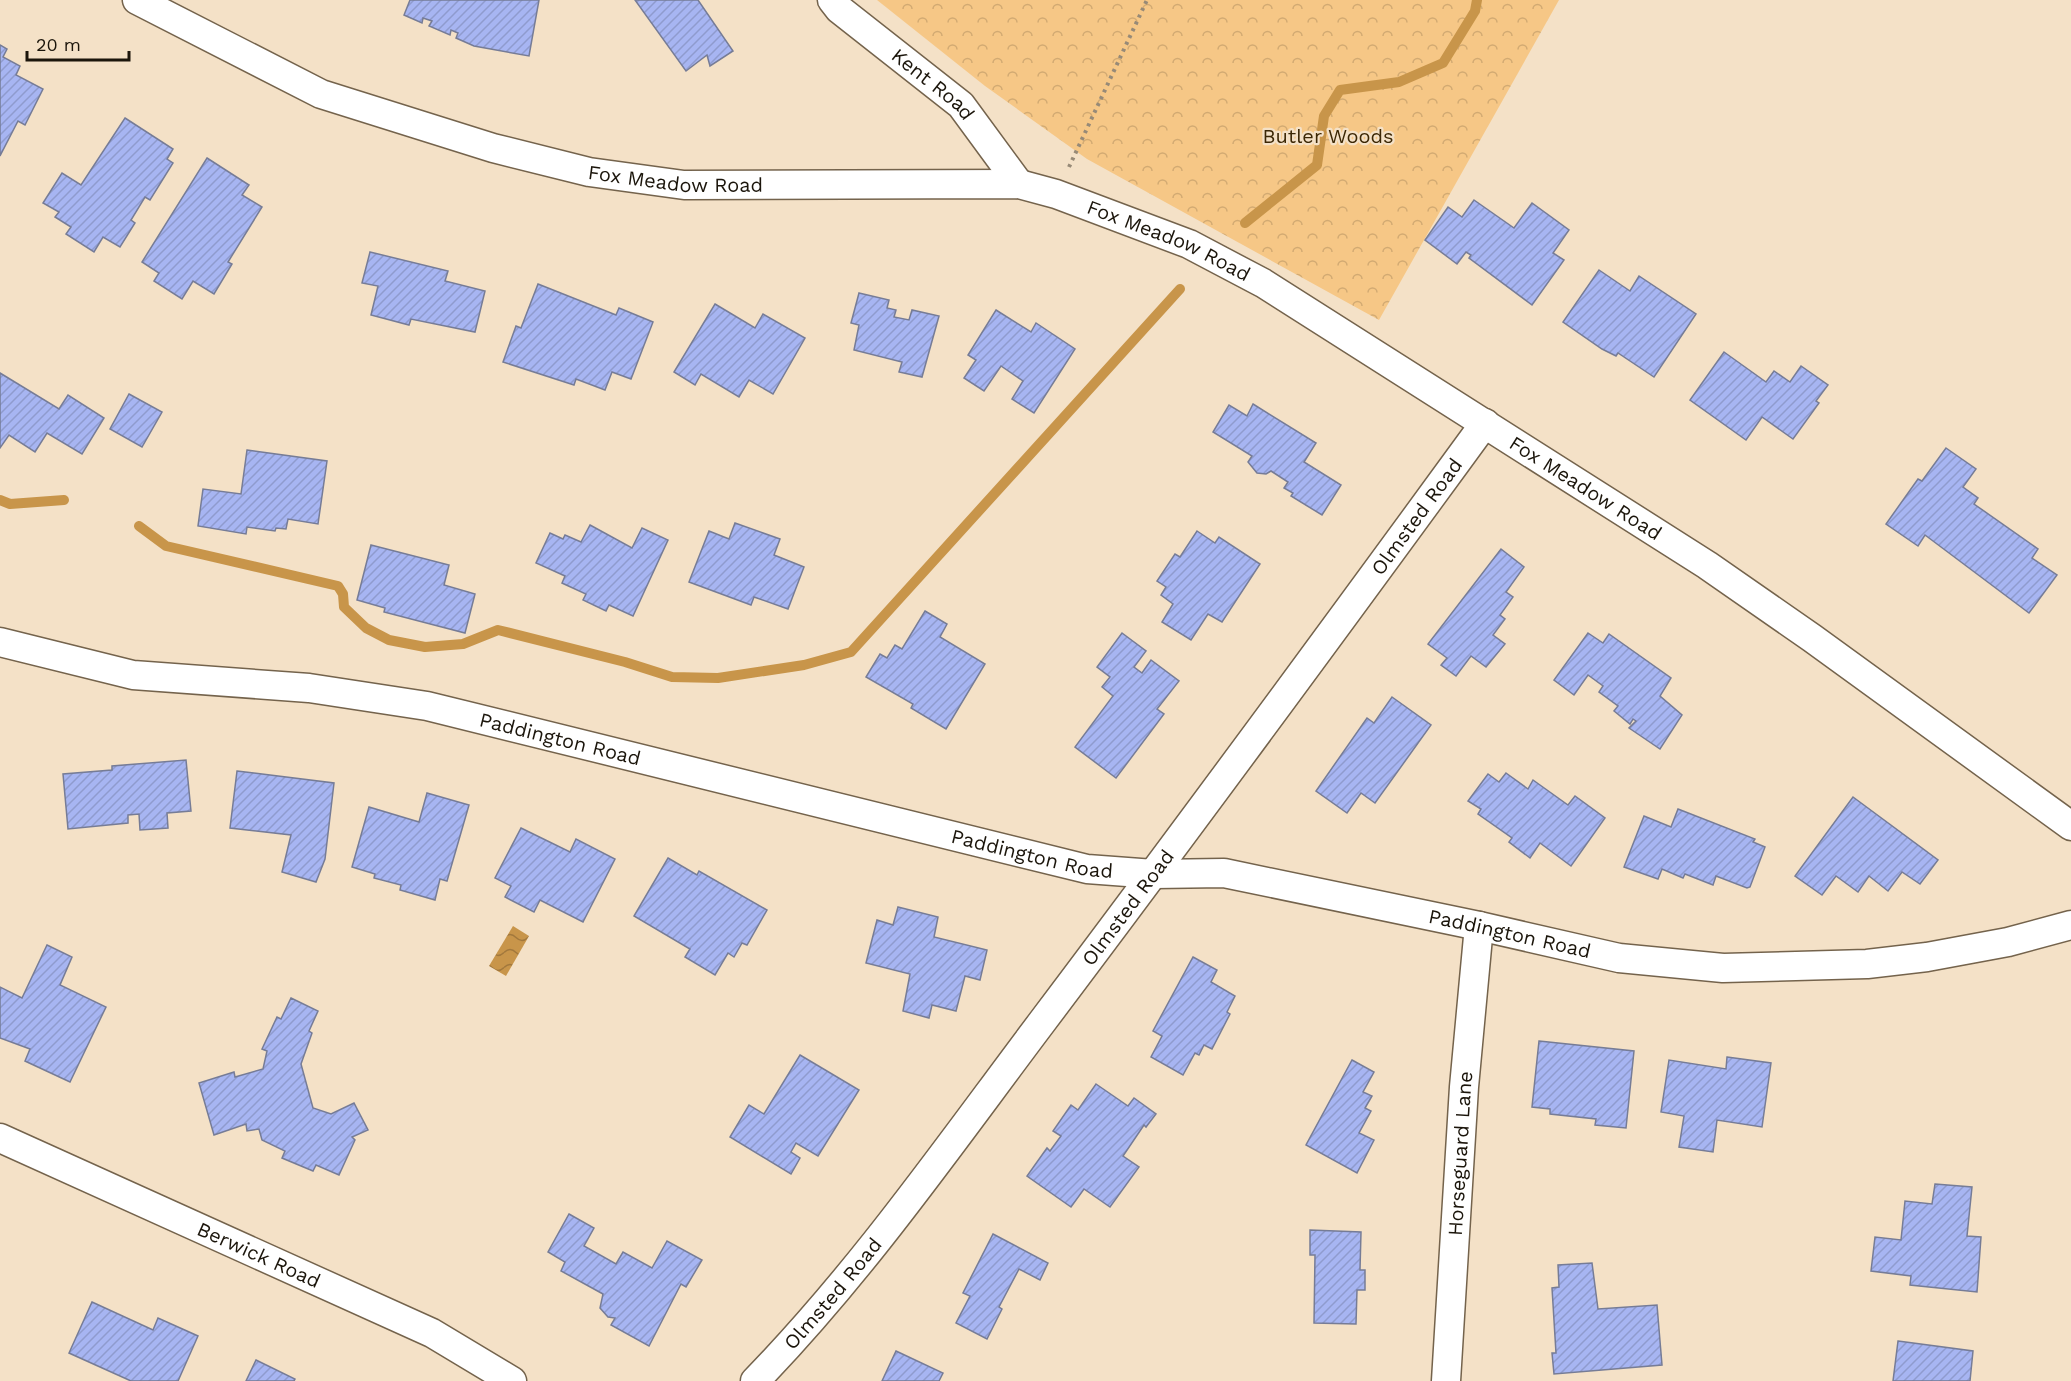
<svg xmlns="http://www.w3.org/2000/svg" width="2071" height="1381" font-family="'Work Sans',sans-serif">
	<style>
		.forest { fill: url(#forest-crowns) }
		.water { fill: url(#water-waves) }
		.lines { fill: none; stroke-linecap: round; stroke-linejoin: round }
		.stream { stroke: #c8954a; stroke-width: 10 }
		.building { fill: url(#building-hatch); stroke: #767c96; stroke-width: 1.5 }
		.minor-casing { stroke: #74634c; stroke-width: 31 }
		.path { stroke: #978a77; stroke-width: 4; stroke-dasharray: 3 4.5; stroke-linecap: butt }
		.minor { stroke: #fff; stroke-width: 28 }
		.labels { text-anchor: middle; dominant-baseline: central; stroke-width: 4.5; stroke-linejoin: round; paint-order: stroke }
		.street-label { font-size: 20px; fill: #1b150b; stroke: #f4e1c7 }
		.park-label { font-size: 20px; fill: #3c2705; stroke: #f4e1c7 }
	</style>
	<defs>
		<pattern id="forest-crowns" width="20" height="18" patternUnits="userSpaceOnUse" patternTransform="scale(1.5)"><rect width="20" height="18" fill="#f6c786"/><path d="M2 6a3 3 0 1 1 6 0M12 15a3 3 0 1 1 6 0" fill="none" stroke="#d2aa72"/></pattern>
		<pattern id="water-waves" width="16" height="10" patternUnits="userSpaceOnUse" patternTransform="scale(1.5)"><rect width="16" height="10" fill="#c8954a"/><path d="M0 5q4-4 8 0t8 0" fill="none" stroke="#a2783c"/></pattern>
		<pattern id="building-hatch" width="6" height="6" patternUnits="userSpaceOnUse" patternTransform="scale(1.5)"><rect width="6" height="6" fill="#a7b5f2"/><path d="M-1 1l2-2M0 6l6-6M5 7l2-2" fill="none" stroke="#8f9bce"/></pattern>
	</defs>
	<rect width="100%" height="100%" fill="#f4e1c7"/>
	<path class="forest" d="M877,0H1559L1379,320L1087,159L985,86Z"/>
	<path class="water" d="M513,926L529,936L506,976L489,966Z"/>
	<g class="lines">
		<g class="stream">
			<path d="M1245,223L1317,165L1324,116L1340,90L1399,82L1443,63L1475,11L1477,0"/>
			<path d="M0,500L10,504L64,500"/>
			<path d="M139,526L166,546L338,586L343,594L344,607L366,628L389,640L425,647L463,644L498,630L625,662L672,677L718,678L804,665L851,652L1180,289"/>
		</g>
	</g>
	<g class="building">
		<path d="M410,0H539L529,56L474,46L456,38L458,33L451,30L450,35L429,26L432,21L423,18L422,23L404,15Z"/>
		<path d="M635,0H698L733,51L710,66L707,55L686,71Z"/>
		<path d="M0,45L7,49L3,57L20,66L16,75L43,89L25,125L18,121L0,156Z"/>
		<path d="M125,118L173,149L167,159L173,163L150,200L145,197L131,220L135,223L120,247L103,237L94,252L66,234L71,227L55,217L59,212L43,203L62,173L81,185Z"/>
		<path d="M207,158L249,185L242,195L262,207L228,262L232,264L214,294L193,281L182,299L154,281L159,273L142,262Z"/>
		<path d="M1474,200L1514,228L1532,203L1569,230L1553,253L1564,260L1532,305L1469,258L1471,255L1466,252L1457,264L1425,240L1448,207L1462,217Z"/>
		<path d="M370,252L448,271L445,281L485,291L475,332L411,319L409,325L371,315L378,286L362,283Z"/>
		<path d="M1599,270L1630,291L1639,276L1696,314L1654,377L1618,353L1616,356L1602,349L1563,322Z"/>
		<path d="M538,284L616,315L619,308L653,322L631,379L612,372L605,390L576,379L574,385L503,362L516,326L521,328Z"/>
		<path d="M859,293L889,300L887,308L896,310L894,317L909,320L912,310L939,316L922,377L899,372L902,362L854,350L859,325L851,323Z"/>
		<path d="M715,304L755,328L763,314L805,338L773,394L749,380L739,397L701,374L695,385L674,372Z"/>
		<path d="M996,310L1031,332L1036,323L1075,349L1034,413L1012,399L1023,381L1001,366L984,391L964,378L976,360L968,355Z"/>
		<path d="M1724,352L1766,382L1774,371L1790,382L1801,366L1828,385L1816,401L1819,403L1793,439L1762,417L1746,440L1690,400Z"/>
		<path d="M0,373L59,409L68,395L104,418L82,454L47,433L35,452L9,435L0,448Z"/>
		<path d="M129,394L162,412L142,447L110,429Z"/>
		<path d="M1253,404L1316,443L1304,462L1341,485L1322,515L1291,496L1293,493L1284,488L1288,482L1271,471L1266,474L1257,473L1248,462L1252,456L1213,432L1229,405L1247,416Z"/>
		<path d="M1946,448L1976,469L1963,487L1978,498L1974,504L2038,549L2032,558L2057,575L2029,613L1925,535L1918,546L1886,524L1918,479L1922,481Z"/>
		<path d="M247,450L327,461L318,524L288,519L286,529L276,528L275,531L247,527L246,534L198,526L203,489L241,494Z"/>
		<path d="M735,523L780,539L774,555L804,567L788,609L754,597L751,605L689,582L709,531L729,539Z"/>
		<path d="M590,525L632,548L642,528L668,540L633,616L609,605L606,611L583,600L586,594L562,583L565,576L536,563L550,533L563,539L565,535L581,542Z"/>
		<path d="M1197,531L1215,543L1219,537L1260,564L1222,622L1208,614L1191,640L1162,622L1173,604L1161,595L1166,587L1157,581L1175,554L1180,557Z"/>
		<path d="M371,545L449,565L444,585L475,594L465,633L384,612L385,608L357,600Z"/>
		<path d="M1501,549L1524,567L1506,592L1513,597L1500,615L1505,619L1493,635L1505,644L1486,667L1471,656L1456,676L1441,665L1447,658L1428,644Z"/>
		<path d="M925,611L947,624L940,637L985,664L946,729L911,708L913,704L866,677L880,654L887,658L895,645L902,649Z"/>
		<path d="M1122,633L1146,651L1134,667L1142,673L1151,660L1179,681L1157,709L1164,714L1116,778L1075,747L1113,696L1102,687L1110,677L1097,667Z"/>
		<path d="M1588,633L1603,643L1609,634L1671,678L1660,696L1682,715L1660,749L1629,728L1636,721L1633,719L1630,724L1614,711L1618,706L1599,692L1603,686L1588,675L1574,695L1554,680Z"/>
		<path d="M1392,697L1431,725L1375,803L1361,793L1347,813L1316,791L1367,718L1374,723Z"/>
		<path d="M186,760L191,811L167,813L168,828L140,830L139,814L128,815V823L68,829L63,774L112,770V766Z"/>
		<path d="M237,771L334,783L325,859L316,882L282,872L291,835L230,828Z"/>
		<path d="M1506,773L1528,789L1533,780L1568,805L1575,796L1605,818L1571,866L1540,843L1530,858L1509,842L1512,838L1478,814L1481,809L1468,801L1488,774L1499,782Z"/>
		<path d="M427,793L469,805L447,881L440,879L435,900L400,890L401,885L374,878L375,874L352,867L369,807L419,822Z"/>
		<path d="M1853,797L1938,860L1920,884L1902,872L1888,891L1869,876L1858,892L1836,876L1822,895L1795,876Z"/>
		<path d="M1678,809L1755,839L1753,842L1765,847L1750,887L1747,888L1716,876L1713,885L1685,874L1683,878L1662,869L1658,879L1624,867L1644,816L1671,827Z"/>
		<path d="M521,828L570,852L576,839L615,859L583,922L540,900L534,912L505,897L511,886L495,878Z"/>
		<path d="M668,858L697,875L699,871L767,910L747,945L742,943L734,957L728,953L715,975L685,957L690,949L634,916Z"/>
		<path d="M898,907L938,917L934,937L987,950L980,980L965,976L956,1011L932,1005L929,1018L903,1011L910,974L866,963L877,920L893,925Z"/>
		<path d="M47,945L72,957L60,985L106,1007L70,1082L25,1061L30,1049L0,1038V987L22,998Z"/>
		<path d="M1193,957L1217,970L1211,982L1235,996L1227,1012L1230,1014L1212,1049L1204,1045L1199,1055L1195,1053L1183,1075L1151,1057L1162,1036L1153,1031Z"/>
		<path d="M291,998L318,1011L309,1031L312,1033L301,1064L313,1108L331,1114L354,1103L368,1130L352,1137L355,1140L339,1175L316,1165L313,1171L282,1158L285,1151L262,1140L259,1129L247,1131L246,1124L214,1135L199,1083L234,1072L235,1077L263,1069L267,1051L262,1049L277,1017L281,1019Z"/>
		<path d="M1539,1041L1634,1051L1626,1128L1595,1125L1596,1119L1550,1114V1109L1532,1107Z"/>
		<path d="M800,1055L859,1090L818,1156L796,1143L791,1152L800,1158L791,1174L730,1137L749,1105L764,1114Z"/>
		<path d="M1727,1057L1771,1063L1762,1127L1717,1120L1713,1152L1679,1147L1684,1116L1661,1112L1669,1060L1726,1069Z"/>
		<path d="M1352,1060L1374,1072L1363,1092L1372,1096L1365,1108L1371,1111L1359,1133L1374,1140L1357,1173L1306,1145Z"/>
		<path d="M1096,1084L1128,1106L1134,1098L1156,1114L1146,1127L1144,1125L1123,1156L1139,1167L1110,1207L1084,1189L1071,1207L1027,1176L1047,1148L1050,1151L1061,1136L1053,1131L1071,1105L1078,1110Z"/>
		<path d="M1935,1184L1972,1187L1967,1236L1981,1237L1977,1292L1910,1285L1911,1276L1871,1271L1875,1237L1901,1240L1905,1201L1932,1204Z"/>
		<path d="M569,1214L594,1228L584,1246L616,1264L623,1252L652,1268L667,1241L702,1260L686,1287L681,1284L649,1346L611,1325L615,1318L608,1317L600,1308L603,1294L561,1271L565,1262L548,1252Z"/>
		<path d="M1310,1230L1361,1232L1360,1270H1365V1290H1357L1356,1324L1314,1323L1315,1255H1310Z"/>
		<path d="M993,1234L1048,1263L1040,1280L1019,1269L999,1307L1002,1309L987,1339L956,1323L970,1296L963,1293Z"/>
		<path d="M1592,1263L1598,1309L1657,1305L1662,1365L1554,1374L1552,1353H1556L1552,1288L1559,1287L1558,1265Z"/>
		<path d="M92,1302L153,1330L158,1318L198,1336L178,1381H131L69,1353Z"/>
		<path d="M1898,1341L1973,1351L1970,1381H1893Z"/>
		<path d="M896,1351L943,1373L939,1381H882Z"/>
		<path d="M256,1360L295,1379L294,1381H246Z"/>
	</g>
	<g class="lines">
		<g class="minor-casing">
			<g id="minor">
				<path id="s1" d="M137,0L321,94L493,148L589,172L684,185L1019,184L1056,194L1189,244L1263,283L1707,565L1812,638L2071,826"/>
				<path id="s2" d="M832,0L839,9L961,105L1019,184"/>
				<path id="s3" d="M0,642L133,675L309,688L427,706L1087,869L1154,874L1224,873L1479,926L1619,958L1723,968L1867,964L1927,957L2008,942L2071,925"/>
				<path id="s4" d="M0,1138L432,1333L512,1381"/>
				<path id="s5" d="M755,1381C862,1271 950,1144 1042,1022C1192,823 1339,623 1485,423"/>
				<path id="s6" d="M1446,1381L1464,1087L1479,926"/>
			</g>
		</g>
		<path class="path" d="M1069,167L1147,0"/>
		<use href="#minor" class="minor"/>
	</g>
	<g class="labels">
		<g class="street-label">
			<text stroke="none"><textPath href="#s2" startOffset="132">Kent Road</textPath></text>
			<text stroke="none"><textPath href="#s1" startOffset="573">Fox Meadow Road</textPath></text>
			<text stroke="none"><textPath href="#s1" startOffset="1077">Fox Meadow Road</textPath></text>
			<text stroke="none"><textPath href="#s1" startOffset="1563">Fox Meadow Road</textPath></text>
			<text stroke="none"><textPath href="#s5" startOffset="1089">Olmsted Road</textPath></text>
			<text stroke="none"><textPath href="#s3" startOffset="570">Paddington Road</textPath></text>
			<text stroke="none"><textPath href="#s3" startOffset="1056">Paddington Road</textPath></text>
			<text stroke="none"><textPath href="#s5" startOffset="603">Olmsted Road</textPath></text>
			<text stroke="none"><textPath href="#s3" startOffset="1542">Paddington Road</textPath></text>
			<text stroke="none"><textPath href="#s6" startOffset="228">Horseguard Lane</textPath></text>
			<text stroke="none"><textPath href="#s4" startOffset="284">Berwick Road</textPath></text>
			<text stroke="none"><textPath href="#s5" startOffset="117">Olmsted Road</textPath></text>
		</g>
		<g class="park-label">
			<text x="1328" y="136">Butler Woods</text>
		</g>
	</g>
	<path d="M27 51v9h102v-9" fill="none" stroke="#1b150b" stroke-width="3"/>
	<text x="36" y="51" font-size="18" fill="#1b150b" stroke="#f4e1c7" stroke-width="4.5" paint-order="stroke">20 m</text>
</svg>
